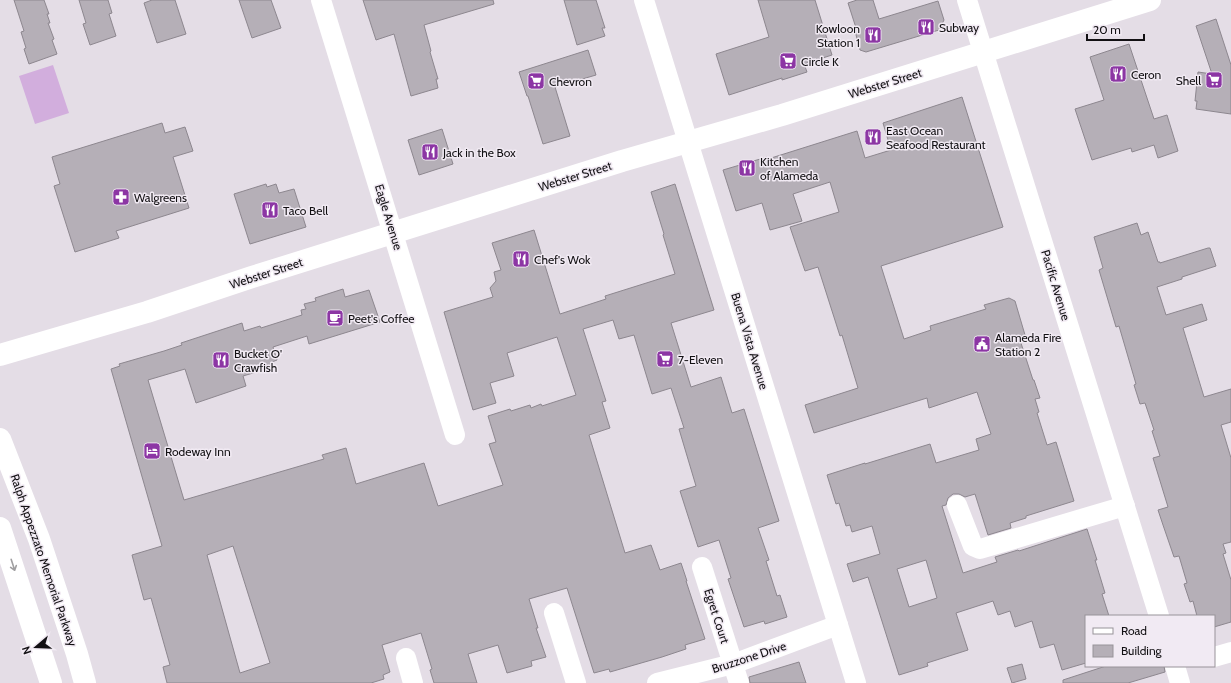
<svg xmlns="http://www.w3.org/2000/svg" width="1231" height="683" font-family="Cabin,sans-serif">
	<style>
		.pitch { fill: #d2aedd }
		.building { fill: #b5afb7; stroke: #8d878f; fill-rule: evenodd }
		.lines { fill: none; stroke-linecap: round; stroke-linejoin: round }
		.minor { stroke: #fff; stroke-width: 20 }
		.tertiary { stroke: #fff; stroke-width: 22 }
		.primary { stroke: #fff; stroke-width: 22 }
		.oneway { stroke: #a09fa1 }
		.labels { text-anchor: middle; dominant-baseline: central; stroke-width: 3; stroke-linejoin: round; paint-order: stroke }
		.poi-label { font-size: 12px; fill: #121013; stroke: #f1eaf3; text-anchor: start }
		.street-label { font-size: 12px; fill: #121013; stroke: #f1eaf3 }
	</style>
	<rect width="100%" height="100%" fill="#e4dde6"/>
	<path class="pitch" d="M53,65L69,113L35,124L19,76Z"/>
	<g class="building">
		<path d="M14,0H44L49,14H47L50,23H48L54,39L52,40L57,54L29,64L24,49L26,48L21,32L24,31Z"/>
		<path d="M79,0H108L112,13L109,14L116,36L90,45L83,24L86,23Z"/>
		<path d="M152,0H175L186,34L157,43L144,3Z"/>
		<path d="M239,0H271L281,28L252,38Z"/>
		<path d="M363,0H493L494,4L424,25L431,51L430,52L438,79H436L438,88L411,96L394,34L376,40Z"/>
		<path d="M564,0H596L605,28H602L605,36L577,45Z"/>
		<path d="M758,0H815L832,55L804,64L807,72L782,80V78L729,95L716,54L769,37Z"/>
		<path d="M857,0H873L879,19L938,1L944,20L939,30L866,52L860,50L855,31H857L848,3Z"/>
		<path d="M1216,19L1231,65V114L1196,109L1197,101H1195L1198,72L1212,74L1196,26Z"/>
		<path d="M1129,44L1154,119L1167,115L1178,151L1158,158L1154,145L1132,152L1131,148L1092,160L1075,109L1104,100L1090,57Z"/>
		<path d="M588,50L596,75L555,87L570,136L543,144L528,96H527L519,72Z"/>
		<path d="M962,97L1003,227L881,266L904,339L931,330L930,326L986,309L984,305L1009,298L1015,301L1025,335L1019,337L1033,380H1034L1040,398L1035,399L1039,412L1037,413L1047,445L1056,442L1074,501L1026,516V518L1010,523L1011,528L988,535L975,494L965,497L959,494H953L948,498L946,505L942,506L963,573L997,562L995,557L1018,550L1019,551L1087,529L1097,560H1095L1105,593L1102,594L1109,616H1086V663L1062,670L1054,644L1040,648L1032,621L1015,627L1010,611L998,615L993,601L956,613L968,650L927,663L928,666L899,675L868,577L853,582L847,564L880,554L872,526L852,532L850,525L846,526L839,503L836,504L827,475L865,463V464L930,444L936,463L979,450L976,439L991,434L977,392L929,408L927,398L814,433L805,405L858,388L842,335L840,336L818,267L805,271L790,227L839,212L830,182L793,194L802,221L770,230L762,203L736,211L723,170L767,157L768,159L857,131L865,158L891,150L883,123ZM926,560L937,598L909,607L897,569Z"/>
		<path d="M162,123L165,133L185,127L193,151L173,157L189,208L116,231L119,238L75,252L54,186L60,184L52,157Z"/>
		<path d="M442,129L453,164L419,175L408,140Z"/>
		<path d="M266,184L267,187L276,184L279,193L294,189L306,227L250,244L234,194Z"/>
		<path d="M675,184L714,310L671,323L691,387L721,377L732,413L744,409L779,521L758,528L769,560L766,561L777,596L780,595L787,617L765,624L764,621L744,627L728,579L731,578L719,540L698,547L680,491L696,486L679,429L684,428L671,388L652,394L634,335L619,339L613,320L583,329L606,401L602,402L610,428L589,435L625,553L651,545L660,570L681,563L687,581H686L705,639L685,645L686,649L662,657L610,672L609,669L594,673L567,588L529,599L538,628H536L546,657L531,661L532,666L507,673L498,645L468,654L477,683H434L430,670L432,669L421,633L382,645L390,672L383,675L384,679L371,683H167L163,667L170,665L151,598L144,600L132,555L162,546L111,369L120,366L119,364L164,351L182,345L181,343L242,323L244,331L260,326L261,328L302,315L301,310L306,309L304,304L316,301L315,298L343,289L345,297L369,290L380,322L309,344L307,336L273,347L277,360L272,362L273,367L243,376L246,386L196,403L185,369L148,380L184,500L324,459L322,455L346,448L356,484L424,463L438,506L503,485L489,444L496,442L488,416L510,409L511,411L530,405L531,408L541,404L542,406L576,395L557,337L507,353L514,376L490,383L496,403L473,410L444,312L493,297L490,288L496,281L494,272L501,270L492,243L534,230L560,314L606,299L605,296L675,274L663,235L664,234L651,192ZM233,546L270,663L240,673L207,555Z"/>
		<path d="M1137,223L1141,235L1148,232L1158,262H1160V263L1208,248H1210L1216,266L1182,277V279L1157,287L1166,315L1202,304L1207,320L1183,328L1204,397L1231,389V422L1221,425L1231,458V542L1223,544L1226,553L1223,554L1231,580V622L1214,627V616H1197L1193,601L1190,602L1184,584L1187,583L1179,556L1174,557L1163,525L1158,510L1168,507L1153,458L1160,456L1152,431L1154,430L1145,403L1140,404L1134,385L1136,384L1119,326L1116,327L1099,270L1103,268L1094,237Z"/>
		<path d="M799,662L806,683H750L749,677Z"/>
		<path d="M1022,664L1026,679L1012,683L1007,668Z"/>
		<path d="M1106,666H1164L1165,672L1128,683H1063V680Z"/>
	</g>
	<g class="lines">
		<g class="minor">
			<path d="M321,0L455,435"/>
			<path d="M644,0L856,683"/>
			<path d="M967,0L1159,616"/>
			<path d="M957,505L973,546L980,549L1125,506"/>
			<path d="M702,567L739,683"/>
			<path d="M554,613L576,683"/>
			<path d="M1214,657L1231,652"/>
			<path d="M406,658L413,683"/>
			<path d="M1175,666L1180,683"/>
			<path d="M657,683L733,664L838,625"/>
		</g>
		<g class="tertiary">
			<path d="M0,439L39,539L77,654L85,683"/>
			<path d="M0,528L51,683"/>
		</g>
		<path class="primary" d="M0,355L147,312L252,277L622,161L782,115L1150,0"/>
	</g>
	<defs><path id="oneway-shaft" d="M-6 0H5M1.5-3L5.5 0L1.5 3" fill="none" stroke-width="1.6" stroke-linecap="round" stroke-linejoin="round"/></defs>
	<use class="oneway" href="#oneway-shaft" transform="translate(13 565) rotate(72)"/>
	<defs>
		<g id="restaurant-square" transform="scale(0.9)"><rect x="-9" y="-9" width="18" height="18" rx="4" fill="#8c36a4" stroke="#f1eaf3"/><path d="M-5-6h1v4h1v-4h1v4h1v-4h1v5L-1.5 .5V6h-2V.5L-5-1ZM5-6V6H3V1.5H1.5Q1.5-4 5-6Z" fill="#fff"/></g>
		<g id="supermarket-square" transform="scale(0.9)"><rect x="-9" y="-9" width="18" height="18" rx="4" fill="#8c36a4" stroke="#f1eaf3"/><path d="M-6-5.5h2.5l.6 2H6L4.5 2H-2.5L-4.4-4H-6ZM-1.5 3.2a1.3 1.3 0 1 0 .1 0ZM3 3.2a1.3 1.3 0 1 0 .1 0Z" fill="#fff"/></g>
		<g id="pharmacy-square" transform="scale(0.9)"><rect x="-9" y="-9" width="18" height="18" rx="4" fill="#8c36a4" stroke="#f1eaf3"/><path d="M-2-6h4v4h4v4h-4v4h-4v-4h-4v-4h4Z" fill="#fff"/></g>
		<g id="cafe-square" transform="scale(0.9)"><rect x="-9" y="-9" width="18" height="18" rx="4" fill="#8c36a4" stroke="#f1eaf3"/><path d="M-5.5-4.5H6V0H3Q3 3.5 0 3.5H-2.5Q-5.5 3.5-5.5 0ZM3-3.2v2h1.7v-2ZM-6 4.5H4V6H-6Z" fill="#fff"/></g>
		<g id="civic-square" transform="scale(0.9)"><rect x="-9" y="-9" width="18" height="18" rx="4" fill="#8c36a4" stroke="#f1eaf3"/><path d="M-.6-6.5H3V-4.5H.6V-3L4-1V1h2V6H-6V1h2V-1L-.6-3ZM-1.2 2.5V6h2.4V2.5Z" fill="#fff"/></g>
		<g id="hotel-square" transform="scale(0.9)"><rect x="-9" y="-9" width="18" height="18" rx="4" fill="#8c36a4" stroke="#f1eaf3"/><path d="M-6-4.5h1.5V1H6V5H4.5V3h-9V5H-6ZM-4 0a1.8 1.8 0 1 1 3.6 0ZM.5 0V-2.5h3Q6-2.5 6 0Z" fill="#fff"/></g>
	</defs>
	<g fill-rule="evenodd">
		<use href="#restaurant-square" x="926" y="27"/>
		<use href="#restaurant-square" x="873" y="35"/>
		<use href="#supermarket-square" x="788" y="61"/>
		<use href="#restaurant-square" x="1118" y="74"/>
		<use href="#supermarket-square" x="1214" y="80"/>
		<use href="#supermarket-square" x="536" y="81"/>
		<use href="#restaurant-square" x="873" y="137"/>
		<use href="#restaurant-square" x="430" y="152"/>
		<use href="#restaurant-square" x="747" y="168"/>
		<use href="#pharmacy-square" x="121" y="197"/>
		<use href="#restaurant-square" x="270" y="210"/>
		<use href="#restaurant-square" x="521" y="259"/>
		<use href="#cafe-square" x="335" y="318"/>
		<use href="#civic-square" x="982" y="344"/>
		<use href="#supermarket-square" x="665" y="359"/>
		<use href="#restaurant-square" x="221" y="360"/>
		<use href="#hotel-square" x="152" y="451"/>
	</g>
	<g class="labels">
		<g class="poi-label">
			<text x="939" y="27">Subway</text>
			<text x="860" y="28" text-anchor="end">Kowloon<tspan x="860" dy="14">Station 1</tspan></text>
			<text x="801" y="61">Circle K</text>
			<text x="1131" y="74">Ceron</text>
			<text x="1201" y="80" text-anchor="end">Shell</text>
			<text x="549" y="81">Chevron</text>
			<text x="886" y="130">East Ocean<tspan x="886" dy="14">Seafood Restaurant</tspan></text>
			<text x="443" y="152">Jack in the Box</text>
			<text x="760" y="161">Kitchen<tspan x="760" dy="14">of Alameda</tspan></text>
			<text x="134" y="197">Walgreens</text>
			<text x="283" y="210">Taco Bell</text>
			<text x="534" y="259">Chef's Wok</text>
			<text x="348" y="318">Peet's Coffee</text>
			<text x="995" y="337">Alameda Fire<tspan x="995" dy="14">Station 2</tspan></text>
			<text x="234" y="353">Bucket O'<tspan x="234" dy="14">Crawfish</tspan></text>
			<text x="678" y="359">7-Eleven</text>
			<text x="165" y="451">Rodeway Inn</text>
		</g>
		<g class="street-label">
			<text transform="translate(885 83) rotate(-17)">Webster Street</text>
			<text transform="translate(575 176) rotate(-17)">Webster Street</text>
			<text transform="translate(389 217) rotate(73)">Eagle Avenue</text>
			<text transform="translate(266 273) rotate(-18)">Webster Street</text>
			<text transform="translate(1056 285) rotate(73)">Pacific Avenue</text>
			<text transform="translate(750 341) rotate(73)">Buena Vista Avenue</text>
			<text transform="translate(44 560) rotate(71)">Ralph Appezzato Memorial Parkway</text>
			<text transform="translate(717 616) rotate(72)">Egret Court</text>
			<text transform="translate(749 657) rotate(-18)">Bruzzone Drive</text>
		</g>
	</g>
	<rect x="1085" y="615" width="130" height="52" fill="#f1eaf3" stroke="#989399"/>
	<rect x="1093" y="628" width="20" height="6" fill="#ffffff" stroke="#989399"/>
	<text x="1121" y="635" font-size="12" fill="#121013">Road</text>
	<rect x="1093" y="645" width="20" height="12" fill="#b5afb7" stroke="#989399"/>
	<text x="1121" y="655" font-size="12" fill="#121013">Building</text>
	<g transform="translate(36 647) rotate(251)" stroke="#f1eaf3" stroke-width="3" paint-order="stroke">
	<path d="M0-3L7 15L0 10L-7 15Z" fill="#121013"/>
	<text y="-6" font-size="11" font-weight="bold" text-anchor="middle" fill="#121013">N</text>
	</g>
	<path d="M1087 34v6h57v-6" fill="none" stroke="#121013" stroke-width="2"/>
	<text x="1093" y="34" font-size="12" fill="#121013" stroke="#f1eaf3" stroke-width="3" paint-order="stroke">20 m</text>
</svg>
